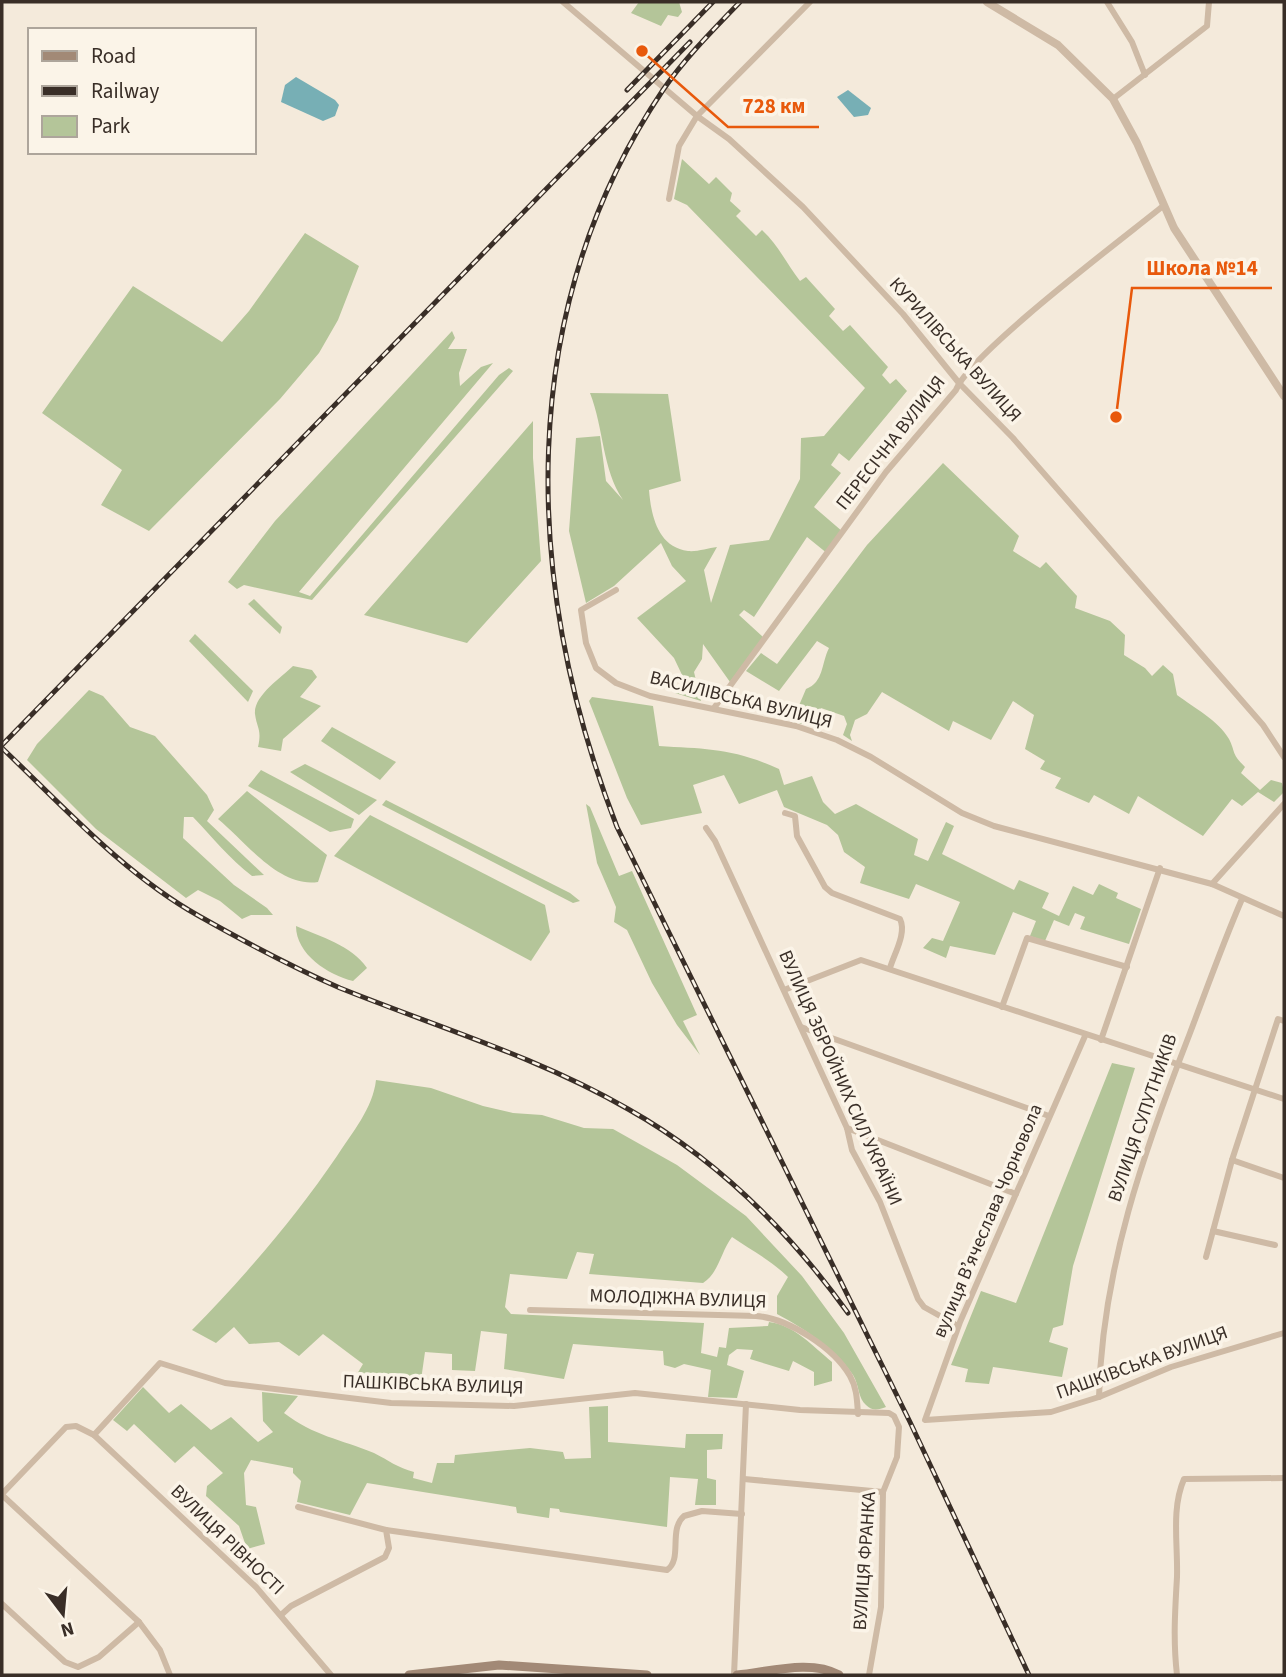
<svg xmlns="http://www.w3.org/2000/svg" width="1286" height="1677" font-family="'Source Sans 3',sans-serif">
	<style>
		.green { fill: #b4c599 }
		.water { fill: #77afb5 }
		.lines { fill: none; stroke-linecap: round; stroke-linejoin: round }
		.minor { stroke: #cebaa5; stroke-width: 6 }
		.tertiary { stroke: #cebaa5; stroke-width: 8 }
		.secondary { stroke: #a28976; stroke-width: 9 }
		.rail-casing { stroke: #392e27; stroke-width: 5 }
		.rail { stroke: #fbf4e8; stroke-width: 2.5; stroke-dasharray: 8; stroke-linecap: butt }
		.labels { text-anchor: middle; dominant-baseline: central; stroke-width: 7; stroke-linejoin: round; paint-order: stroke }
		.street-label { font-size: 19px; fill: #392e27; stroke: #fbf4e8 }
		.leader { fill: none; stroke: #e8590c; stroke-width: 2.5 }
		.callout-dot { fill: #e8590c; stroke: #fbf4e8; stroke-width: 2.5 }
		.callout-label { font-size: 21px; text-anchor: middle; font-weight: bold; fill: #e8590c; stroke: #fbf4e8; stroke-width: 7; stroke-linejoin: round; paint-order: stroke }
	</style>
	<rect width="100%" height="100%" fill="#f4eadb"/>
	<g class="green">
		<path d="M639,2H679L682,12L678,17L668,15L661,26L631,13Z"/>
		<path d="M682,159L709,184L716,177L732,193L730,201L741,211L736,216L756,236L762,230C779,246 786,263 800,281L806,277L835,309L829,316L843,331L850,325L888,367L882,375L890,384L896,379L907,391L849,461L839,453L831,465L841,473L814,507L843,532L828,554L807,537L754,617L744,610L739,615L763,637L730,682L703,644L702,659L694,672L701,701L675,693L684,679L674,658L637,618L686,581L672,566L661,543L614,586L586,603L569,531L576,438L600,436L606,481L623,500C602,469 604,429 590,393L668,394L681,481L649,490C651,514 657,547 688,551C697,552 708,548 717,547L704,570L711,603L730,545L769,540L800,479L801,438L824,436L865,388L687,205L674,199Z"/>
		<path d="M305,233L359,266L338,320L319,353L280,399L149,531L101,505L122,470L42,413L133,286L222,342L249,311Z"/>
		<path d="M452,331L455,338L448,349H467L459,373L460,386L481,367L493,363L299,592L310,596L499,375L509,368L513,371L312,600L244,585L237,589L228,582L275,521Z"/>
		<path d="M533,421V458L541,561L467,643L364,615Z"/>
		<path d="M943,463L1019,536L1013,551L1040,568L1046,562L1077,596L1075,608L1110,621L1125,635L1124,655L1145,668L1152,676L1163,665L1173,674L1177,695C1193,707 1219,721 1229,739C1236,753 1231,753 1245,767L1241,773L1260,790L1271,780L1282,783L1284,792L1274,802L1258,792L1242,806L1232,799L1203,836L1138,796L1129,814L1094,795L1089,803L1055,788L1061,778L1040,769L1045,761L1025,749L1034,715L1013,701L991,740L953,721L949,731L882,692L867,714L855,720L850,735L852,741L843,735L847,724L844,716L821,708L812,726L792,722L806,689C824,682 821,664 829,648L817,641L779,691L746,671L761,653L777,664L867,545Z"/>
		<path d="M254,599L282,627L280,634L248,604Z"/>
		<path d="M195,634L253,691L248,702L189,641Z"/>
		<path d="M293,666L312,670L317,677L300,697L321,706L283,739L281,751L258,747C262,729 257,729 255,714C253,696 282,677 293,666Z"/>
		<path d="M89,690L103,696L130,727L155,736L207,795L214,810L207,821L264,875L252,876C229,858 213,838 193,817H184L183,838L234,885L267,908L273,915H251L242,919L220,901L198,890L186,898L96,829L27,760L37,744Z"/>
		<path d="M592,697L653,706L659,746C706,749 733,748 779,769L784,785L812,776L823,802L835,814L856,804L918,839L914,855L928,861L946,822L954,826L942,854L1014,890L1019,880L1049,893L1042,908L1059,916L1073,886L1093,895L1099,884L1118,893L1116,898L1141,909L1129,944L1080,929L1085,917L1075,913L1069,926L1054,920L1045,941L1030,936L1036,921L1013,912L995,955L950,946L946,958L923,948L932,938L943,941L960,902L916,884L909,899L860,883L865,867L844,852L838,835L827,825L784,807L777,790L739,804L724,775L693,785L702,813L641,825L627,798L589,701Z"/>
		<path d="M332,727L396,762L380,780L321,741Z"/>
		<path d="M305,764L377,800L359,815L290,772Z"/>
		<path d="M261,770L354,819L351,828L330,832L248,786Z"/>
		<path d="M247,791L327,855L318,882C279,888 246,842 218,819Z"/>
		<path d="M386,800L570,893L580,901L573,903L382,805Z"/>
		<path d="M586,804L590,807L619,876L632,871L697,1015L683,1021L700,1055L677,1025L652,983L627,930L614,922L616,907L597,863Z"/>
		<path d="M370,815L545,905L550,932L531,961L334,856Z"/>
		<path d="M296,926C321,937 351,945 367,968L353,981C328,975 296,954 296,926Z"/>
		<path d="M1112,1063L1135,1068L1073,1266L1063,1325L1053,1328L1049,1342L1068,1348L1062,1377L993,1367L989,1384L965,1382L968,1369L951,1365L981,1291L1016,1303Z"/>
		<path d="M376,1080L431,1088L483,1106L513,1113L542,1115L584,1128L613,1129L677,1165L746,1216L802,1276L844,1333L886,1407C878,1410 872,1411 866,1405C858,1399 859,1384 853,1375C836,1349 803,1328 777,1314V1296L788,1277C772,1261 751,1250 732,1237C721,1251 719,1273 703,1283L589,1274L594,1254L577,1252L567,1279L510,1274L505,1307L511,1314L704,1323L701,1353L717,1357L719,1347L726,1348L729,1328L768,1326L769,1322C793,1324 815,1348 832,1362V1381L814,1386V1372L793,1361L789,1371L750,1359L753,1350L737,1349L729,1355L727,1365L744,1371L737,1398L708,1397L711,1370L684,1364L675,1368L664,1365L663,1351L573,1344L564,1379L504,1369L507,1334L481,1331L475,1371L452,1370V1354L425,1352L421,1380L383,1381L357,1374L363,1364L323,1334L299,1356L279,1342L249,1344L234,1327L216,1343L192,1330C246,1275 294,1219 337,1156C352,1133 373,1108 376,1080Z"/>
		<path d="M143,1387L169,1413L181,1404L211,1430L231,1417L258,1442L273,1432L263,1421L262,1392L298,1396L284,1413C314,1436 340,1439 374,1453C388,1460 398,1468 414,1472L413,1478L432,1483L437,1463H454L455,1455L530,1448L563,1452L565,1459L591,1458L589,1407L608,1406V1442L685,1448L686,1434H723L722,1449L707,1450V1478L716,1480V1505H695L698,1479L670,1477L667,1527L560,1512L559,1509L550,1508L549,1518L517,1513L516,1507L367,1483L350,1515L297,1502L301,1481L293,1473V1468L251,1460L244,1473L246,1505L256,1507L265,1544L247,1549L239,1526L206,1496L207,1486L223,1473L194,1446L175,1463L134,1424L127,1431L113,1420Z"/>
	</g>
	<g class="water">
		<path d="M296,77L335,100L339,105L335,116L323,121L281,102L285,85Z"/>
		<path d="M848,90L871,108L868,115L854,117L837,97Z"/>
	</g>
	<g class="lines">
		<g class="minor">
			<path d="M563,2L697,116L729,139L803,207L903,314L959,383L1013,438L1263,725L1284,757"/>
			<path d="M1107,2L1132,42L1145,75"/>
			<path d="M1113,99L1207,26L1209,2"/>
			<path d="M669,199L679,146L697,116L810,2"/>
			<path d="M616,590L581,610L586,643L596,668L616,683L650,696L796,726L837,740L871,757L962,813L994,826L1212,884L1284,916"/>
			<path d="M714,708L886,472L956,390C969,354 1125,237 1163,206"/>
			<path d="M785,813L795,816L797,836L825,887L832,893L900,919C907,933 894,954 890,968"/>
			<path d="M706,828L715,841L847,1128L852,1150L880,1202L918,1299L924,1307L958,1326"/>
			<path d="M1212,884L1284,804"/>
			<path d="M784,990L861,960L1284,1099"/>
			<path d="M1002,1007L1027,938L1127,967"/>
			<path d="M801,1027L1049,1116"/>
			<path d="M1085,1036L960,1322L925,1420L1051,1412L1099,1397L1171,1367L1284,1333"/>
			<path d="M1101,1040L1160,868"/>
			<path d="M847,1128L1016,1194"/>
			<path d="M1232,1160L1284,1178"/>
			<path d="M1213,1231L1275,1245"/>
			<path d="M1206,1257L1232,1160L1278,1019L1284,1021"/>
			<path d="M530,1310L756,1316C788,1318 834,1348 850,1376C857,1388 857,1401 858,1414"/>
			<path d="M1099,1397C1102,1269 1144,1151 1190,1033C1207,988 1223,943 1242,899"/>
			<path d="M94,1435L160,1363L225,1383L391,1403L514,1406L635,1393L800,1410L889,1413L894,1416L899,1427L897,1457L883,1492L881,1607L869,1675"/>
			<path d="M744,1479L883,1492"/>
			<path d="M2,1494L66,1427L76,1426L94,1435L256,1587L331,1675"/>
			<path d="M2,1495L139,1622L160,1650L170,1675"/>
			<path d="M386,1530L667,1570C683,1559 668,1530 684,1516L702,1511L742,1514"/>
			<path d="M2,1604L65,1662L78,1667L99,1657L139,1622"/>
			<path d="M281,1615L291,1606L385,1557L389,1548L386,1530L298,1507"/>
			<path d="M734,1675L746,1404"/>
			<path d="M1177,1675C1173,1641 1175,1611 1177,1577C1178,1544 1171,1509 1184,1479L1284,1478"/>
		</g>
		<path class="tertiary" d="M987,2L1058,45L1113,99L1137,143L1174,228L1284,396"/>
		<g class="secondary">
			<path d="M409,1675L499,1665L647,1675"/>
			<path d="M737,1675C769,1672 811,1659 839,1675"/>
		</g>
		<g class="rail-casing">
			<g id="rail">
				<path d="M740,2C713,30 685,58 663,90C513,313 523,584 617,827L910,1422L1029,1675"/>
				<path d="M627,90L713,2"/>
				<path d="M2,745L690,42"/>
				<path d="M2,748C63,806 124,874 199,916C245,942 292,967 340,988C437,1027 538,1057 628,1109C717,1159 789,1231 848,1313"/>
			</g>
		</g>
		<use href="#rail" class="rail"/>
	</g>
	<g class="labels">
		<g class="street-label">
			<text transform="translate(955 350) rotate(48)">КУРИЛІВСЬКА ВУЛИЦЯ</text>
			<text transform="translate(891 443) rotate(-52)">ПЕРЕСІЧНА ВУЛИЦЯ</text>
			<text transform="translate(741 700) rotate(14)">ВАСИЛІВСЬКА ВУЛИЦЯ</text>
			<text transform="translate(840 1078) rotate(66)">ВУЛИЦЯ ЗБРОЙНИХ СИЛ УКРАЇНИ</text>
			<text transform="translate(1143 1118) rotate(-71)">ВУЛИЦЯ СУПУТНИКІВ</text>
			<text transform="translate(988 1221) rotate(-67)">вулиця Вʼячеслава Чорновола</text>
			<text transform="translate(678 1299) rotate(2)">МОЛОДІЖНА ВУЛИЦЯ</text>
			<text transform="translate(1142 1363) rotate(-20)">ПАШКІВСЬКА ВУЛИЦЯ</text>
			<text transform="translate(433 1385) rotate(2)">ПАШКІВСЬКА ВУЛИЦЯ</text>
			<text transform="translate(227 1540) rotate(44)">ВУЛИЦЯ РІВНОСТІ</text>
			<text transform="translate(865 1561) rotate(-86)">ВУЛИЦЯ ФРАНКА</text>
		</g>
	</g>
	<path class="leader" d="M642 51L728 127H819M1116 417L1132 288H1272"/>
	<g class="callout-dot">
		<circle cx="642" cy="51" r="7"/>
		<circle cx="1116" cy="417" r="7"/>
	</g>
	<g class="callout-label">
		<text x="774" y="113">728 км</text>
		<text x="1202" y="275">Школа №14</text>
	</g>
	<rect width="1286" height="1677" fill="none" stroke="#392e27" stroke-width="7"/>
	<rect x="28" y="28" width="228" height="126" fill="#fbf4e8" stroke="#ada59b" stroke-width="2"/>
	<rect x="42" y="51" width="35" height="10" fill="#a28976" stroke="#ada59b" stroke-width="2"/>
	<text x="91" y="63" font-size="21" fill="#392e27">Road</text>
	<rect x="42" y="86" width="35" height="10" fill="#392e27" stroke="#ada59b" stroke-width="2"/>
	<text x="91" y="98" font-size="21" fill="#392e27">Railway</text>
	<rect x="42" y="116" width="35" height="21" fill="#b4c599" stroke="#ada59b" stroke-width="2"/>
	<text x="91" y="133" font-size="21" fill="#392e27">Park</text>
	<g transform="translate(63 1614) rotate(164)" stroke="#fbf4e8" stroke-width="5" paint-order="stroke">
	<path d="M0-5L12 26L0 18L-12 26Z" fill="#392e27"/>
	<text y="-10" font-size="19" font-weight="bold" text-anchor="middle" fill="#392e27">N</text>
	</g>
</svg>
